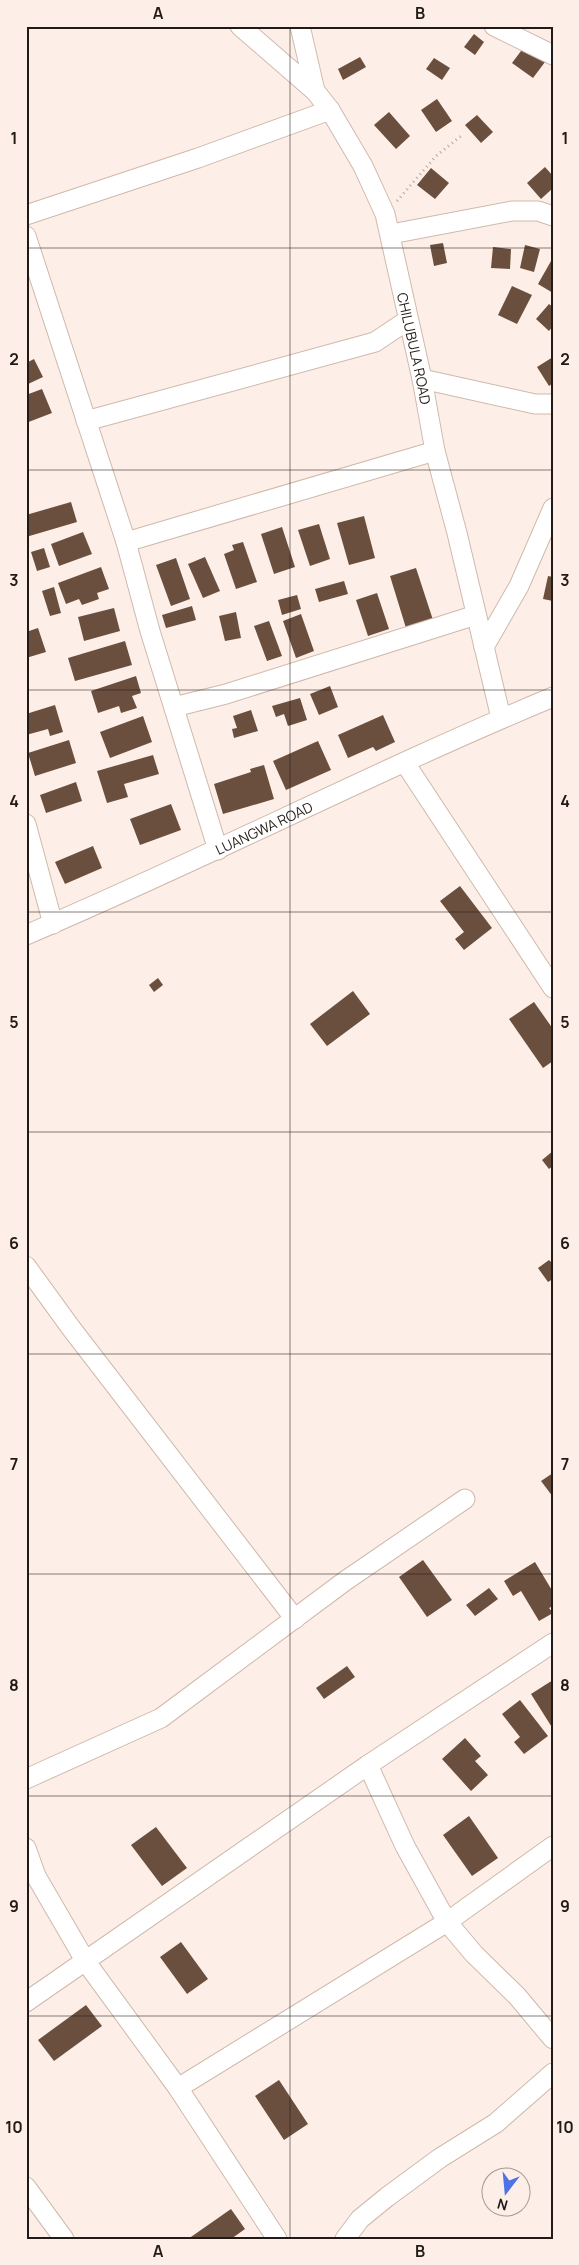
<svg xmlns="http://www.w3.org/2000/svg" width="579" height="2265" font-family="Manrope,sans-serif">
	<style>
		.building { fill: #6a4f3e }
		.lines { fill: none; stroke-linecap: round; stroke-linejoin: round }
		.minor-casing { stroke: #cfb9ac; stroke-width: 21 }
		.path { stroke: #b4a8a1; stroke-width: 3; stroke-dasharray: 1 4; stroke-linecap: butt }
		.minor { stroke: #fff; stroke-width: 19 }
		.grid { fill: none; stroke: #221a16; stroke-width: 1; stroke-opacity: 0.55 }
		.labels { text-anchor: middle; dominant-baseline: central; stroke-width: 5; stroke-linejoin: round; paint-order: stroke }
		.street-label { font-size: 14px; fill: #221a16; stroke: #fdefe7 }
		.neatline { fill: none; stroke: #221a16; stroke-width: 2 }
		.grid-label { font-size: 16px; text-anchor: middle; font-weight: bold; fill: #221a16 }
	</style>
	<rect width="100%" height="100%" fill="#fdefe7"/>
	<g class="building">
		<path d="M474,34L484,42L475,55L464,47Z"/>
		<path d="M524,47L545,62L533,78L512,63Z"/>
		<path d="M360,57L366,67L343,80L338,69Z"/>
		<path d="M434,58L450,68L442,80L426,69Z"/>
		<path d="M437,99L452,121L436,132L421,110Z"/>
		<path d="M389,112L410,136L396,149L374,125Z"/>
		<path d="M477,115L493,132L481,143L465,125Z"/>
		<path d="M545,167L553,176V188L541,199L527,183Z"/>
		<path d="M431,168L449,183L435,199L417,185Z"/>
		<path d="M443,243L447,263L434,266L430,245Z"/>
		<path d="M525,245L540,249L534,272L520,268Z"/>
		<path d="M493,247L511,249L510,269L491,268Z"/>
		<path d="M551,261L553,262V293L538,284Z"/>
		<path d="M512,286L532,295L517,324L498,315Z"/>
		<path d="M549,304L553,307V326L549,331L536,319Z"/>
		<path d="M553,357V383L549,386L537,367Z"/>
		<path d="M34,359L43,377L26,385V363Z"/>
		<path d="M42,389L52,413L26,423V395Z"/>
		<path d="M71,502L77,522L26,537V515Z"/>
		<path d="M364,516L375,558L349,565L337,523Z"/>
		<path d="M319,524L330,559L310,566L298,530Z"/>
		<path d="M282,527L295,567L274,574L261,534Z"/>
		<path d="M83,532L92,554L59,566L51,544Z"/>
		<path d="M243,542L257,582L236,589L224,554L234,550L232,545Z"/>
		<path d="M44,548L50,567L37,571L31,552Z"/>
		<path d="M205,557L220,591L203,598L188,564Z"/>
		<path d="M176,558L190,599L171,606L156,565Z"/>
		<path d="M101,567L109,589L97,593L99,599L82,605L79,599L66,604L58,583Z"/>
		<path d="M416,568L433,620L406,628L390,576Z"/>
		<path d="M548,576L553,577V601L543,599Z"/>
		<path d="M344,581L348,594L319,602L315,589Z"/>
		<path d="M54,587L61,613L50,616L42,591Z"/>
		<path d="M377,593L389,629L368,636L356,600Z"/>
		<path d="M297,595L301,609L282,615L278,600Z"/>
		<path d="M192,606L196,620L166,628L162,615Z"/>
		<path d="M114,608L120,631L84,641L78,617Z"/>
		<path d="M236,612L241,638L225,641L219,616Z"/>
		<path d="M301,614L314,651L296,658L283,621Z"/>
		<path d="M269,621L282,656L267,661L254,626Z"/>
		<path d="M38,628L46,652L26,658V632Z"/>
		<path d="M125,641L132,665L75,681L68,658Z"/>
		<path d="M136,676L141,693L132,696L137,708L121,713L119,706L98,713L91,691Z"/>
		<path d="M330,686L338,707L319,715L310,694Z"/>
		<path d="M300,698L307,720L288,726L284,714L276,717L272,706Z"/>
		<path d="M55,705L63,732L50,736L48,729L26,735V714Z"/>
		<path d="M251,710L258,731L234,738L232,729L237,728L233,716Z"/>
		<path d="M383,715L395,742L376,751L373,747L348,758L338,735Z"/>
		<path d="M143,716L152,742L110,758L100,732Z"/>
		<path d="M69,740L76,763L35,776L28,753Z"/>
		<path d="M318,741L331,770L286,790L273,761Z"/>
		<path d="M153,755L159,774L124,784L128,797L107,803L97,771Z"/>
		<path d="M264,765L274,799L223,814L214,784L251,772L250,769Z"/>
		<path d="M76,782L82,801L46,813L40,795Z"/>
		<path d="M171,804L181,830L140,845L130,819Z"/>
		<path d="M93,846L102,868L65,884L55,862Z"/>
		<path d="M460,886L492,928L464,950L455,939L464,932L440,901Z"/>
		<path d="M158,978L163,985L154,992L149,985Z"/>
		<path d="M353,991L370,1014L327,1046L310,1024Z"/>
		<path d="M534,1002L553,1029V1061L543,1068L509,1019Z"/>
		<path d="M553,1151V1166L549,1169L542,1160Z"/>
		<path d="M549,1260L553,1264V1279L548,1282L538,1268Z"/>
		<path d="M553,1473V1497L541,1481Z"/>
		<path d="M423,1560L452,1600L427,1617L399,1577Z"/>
		<path d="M535,1562L553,1592V1606L549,1608L553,1613L539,1621L521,1591L513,1596L504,1581Z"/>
		<path d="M489,1588L498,1599L475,1616L466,1605Z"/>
		<path d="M347,1666L355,1677L324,1699L316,1688Z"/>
		<path d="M553,1680V1729L531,1694Z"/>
		<path d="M520,1700L548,1736L524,1754L514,1742L520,1737L502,1714Z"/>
		<path d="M465,1738L481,1756L475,1761L488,1775L471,1791L442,1759Z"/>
		<path d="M469,1816L498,1858L472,1876L443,1835Z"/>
		<path d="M156,1827L187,1868L162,1886L131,1845Z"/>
		<path d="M181,1942L208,1979L187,1994L160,1957Z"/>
		<path d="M86,2005L102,2026L54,2061L38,2040Z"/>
		<path d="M279,2080L308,2124L284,2140L255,2096Z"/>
		<path d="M231,2209L245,2229L231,2239H188Z"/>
	</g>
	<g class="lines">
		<g class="minor-casing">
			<g id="minor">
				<path id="s1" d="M240,26L315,91L330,110L363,166L385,214L422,379L435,451L457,533L501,718"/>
				<path d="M300,26L315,91"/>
				<path d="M494,26L553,55"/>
				<path d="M26,215L198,158L330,110"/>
				<path d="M391,234L512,211H538L553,216"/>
				<path d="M26,236L126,542L150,631L218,850"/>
				<path d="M422,379L535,404H553"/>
				<path d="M86,421L375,342L408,320"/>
				<path d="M126,542L435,451"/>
				<path d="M484,647L519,586L553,508"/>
				<path d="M174,707L226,694L476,615"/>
				<path d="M405,763L553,988"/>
				<path d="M26,824L53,924"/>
				<path id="s2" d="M26,935C203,860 375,771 553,697"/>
				<path d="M26,1266L71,1328L295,1619"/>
				<path d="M368,1765L405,1846L447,1922L474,1954L517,1996L553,2039"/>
				<path d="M26,1779L161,1718L345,1581L465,1499"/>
				<path d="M26,1848L36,1876L86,1962L178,2088L277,2239"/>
				<path d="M26,2002L368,1765L553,1643"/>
				<path d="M178,2088L447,1922L553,1846"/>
				<path d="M26,2187L64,2239"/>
				<path d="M345,2239L360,2219L387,2197L440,2158L496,2123L553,2073"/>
			</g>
		</g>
		<path class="path" d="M397,201L436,156L461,136"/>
		<use href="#minor" class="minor"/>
	</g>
	<path class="grid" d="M290,26V2239M26,248H553M26,470H553M26,690H553M26,912H553M26,1132H553M26,1354H553M26,1574H553M26,1796H553M26,2016H553"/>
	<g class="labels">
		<g class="street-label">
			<text stroke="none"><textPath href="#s1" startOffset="379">CHILUBULA ROAD</textPath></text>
			<text stroke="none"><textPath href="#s2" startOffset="261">LUANGWA ROAD</textPath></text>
		</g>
	</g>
	<rect width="579" height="2265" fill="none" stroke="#fdefe7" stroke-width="55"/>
	<g transform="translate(506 2192) rotate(196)"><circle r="24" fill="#fdefe7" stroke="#a59a93"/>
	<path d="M0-4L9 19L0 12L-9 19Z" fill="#4f72e6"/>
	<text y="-8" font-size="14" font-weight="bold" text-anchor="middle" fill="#221a16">N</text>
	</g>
	<rect x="28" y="28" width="524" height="2210" class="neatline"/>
	<g class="grid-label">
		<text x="158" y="19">A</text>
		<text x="420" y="19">B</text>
		<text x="14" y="144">1</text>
		<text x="565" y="144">1</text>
		<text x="14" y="365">2</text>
		<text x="565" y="365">2</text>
		<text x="14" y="586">3</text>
		<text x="565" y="586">3</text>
		<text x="14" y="807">4</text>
		<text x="565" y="807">4</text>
		<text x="14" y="1028">5</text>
		<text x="565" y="1028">5</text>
		<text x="14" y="1249">6</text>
		<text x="565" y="1249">6</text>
		<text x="14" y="1470">7</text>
		<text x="565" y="1470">7</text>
		<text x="14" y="1691">8</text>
		<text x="565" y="1691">8</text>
		<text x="14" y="1912">9</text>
		<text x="565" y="1912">9</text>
		<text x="14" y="2133">10</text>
		<text x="565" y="2133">10</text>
		<text x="158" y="2257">A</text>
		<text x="420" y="2257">B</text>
	</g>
</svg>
